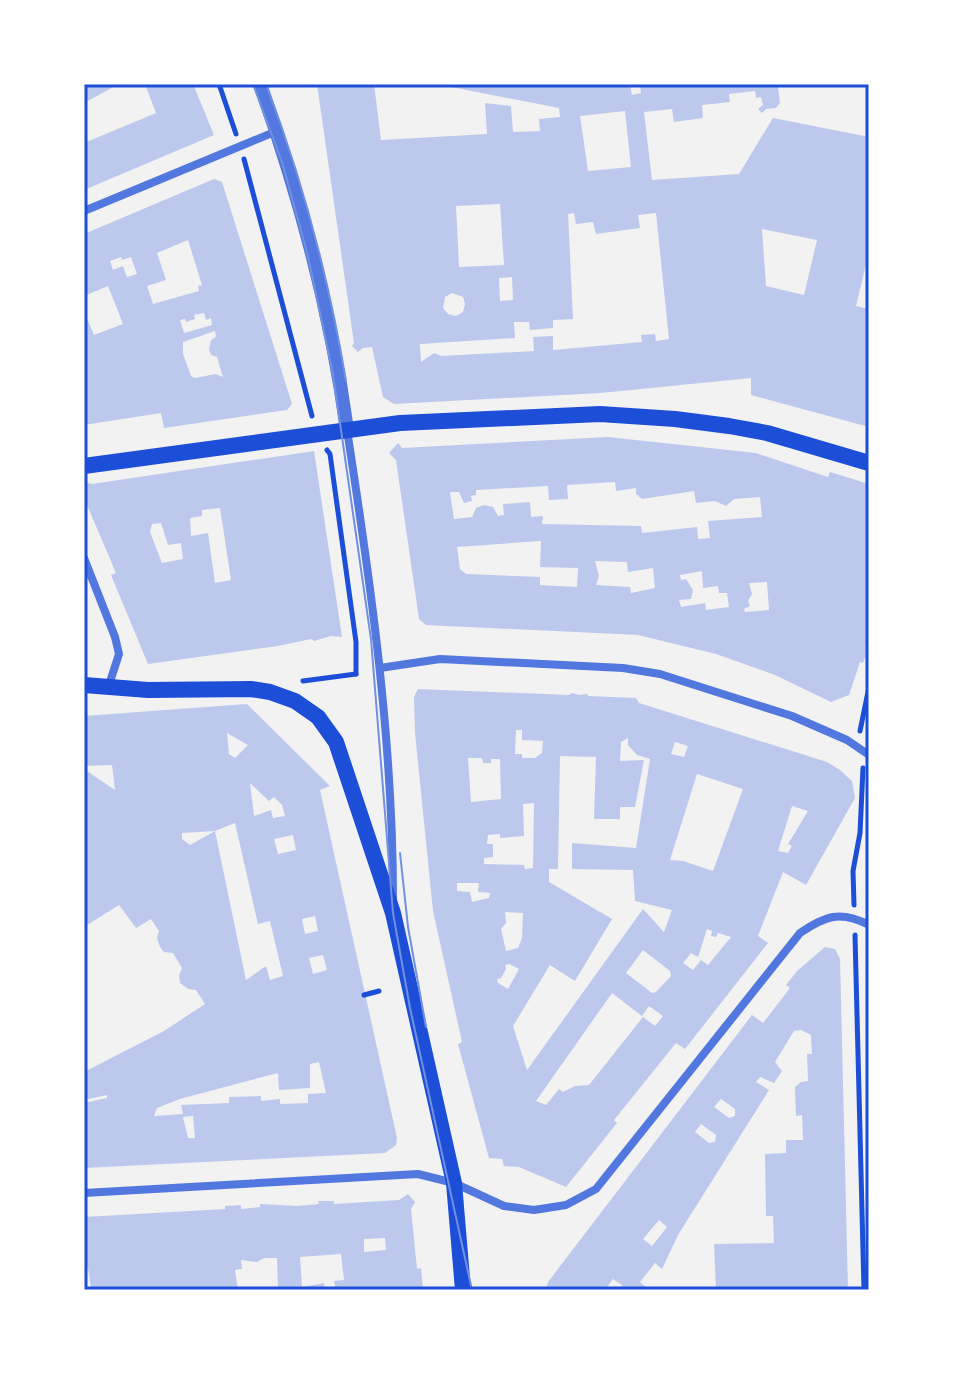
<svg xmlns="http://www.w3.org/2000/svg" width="953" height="1374" font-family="'Open Sans',sans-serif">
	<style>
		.building { fill: #bdc9ec; fill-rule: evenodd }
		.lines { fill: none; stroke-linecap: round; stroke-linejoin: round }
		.path { stroke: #1d4ed8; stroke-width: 5 }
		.minor { stroke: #5277de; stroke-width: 8 }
		.tertiary { stroke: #5277de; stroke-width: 14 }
		.secondary { stroke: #1d4ed8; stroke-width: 16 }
		.tram { stroke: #7290e2; stroke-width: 2 }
		.neatline { fill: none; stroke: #1d4ed8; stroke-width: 3 }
	</style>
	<rect width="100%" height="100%" fill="#f2f2f2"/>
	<g class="building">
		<path d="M84,84H119L84,103Z"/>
		<path d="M145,84H193L214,135L84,190V143L156,113Z"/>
		<path d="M317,84H374L381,140L487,134L485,103L511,106L513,132L540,131L539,119L560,117L559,108L436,84H630L632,95L641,93L640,84H785L778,87L780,103L776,108L766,109L762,113L758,109L763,105L761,97L756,98L755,91L729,94L730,102L702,105L703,118L674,122L672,109L644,112L652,180L739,174L773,118L869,137V252L856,306L869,309V427L751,395V378L601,393L394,404L383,397L372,347L363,348L358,352L352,346L354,343ZM625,111L631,167L588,171L580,116ZM500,204L504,265L459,267L456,206ZM574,213L576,224L593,222L596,234L640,228L638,215L656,213L669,339L656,341L655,334L641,335L642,342L553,350V336L533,337L534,351L441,356L434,353L421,362L420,344L515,338L514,322H529L530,330L553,328V320L573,319L568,214ZM762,229L817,240L804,295L766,286ZM512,277L513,300L500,301L499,278ZM452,293L463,297L465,304L463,312L456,316L448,314L443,308L445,297Z"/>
		<path d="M214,179L222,182L292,404L287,410L164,428L161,413L84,425V311L94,335L123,324L108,286L84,296V234ZM188,240L202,285L198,286L199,291L153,304L147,286L166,280L157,253ZM121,257L122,260L131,257L137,274L127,277L123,266L113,270L110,261ZM204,313L206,320L211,318L212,325L184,333L180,320L185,319L186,322L195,319L194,315ZM215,331L216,337L211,340L209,350L211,355L217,357L223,377L216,374L195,378L191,376L183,354V342Z"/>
		<path d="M608,437L756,453L828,477L830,472L869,484V634L865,647L869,648L863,663L860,662L849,695L831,702L775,675L716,654L638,635L426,625L419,619L396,460L389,453L398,443L402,448ZM615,482L616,491L636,488V494L642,499L694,491L696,503L715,501L726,506L734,499L760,497L762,517L708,521L710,538L698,539L697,527L642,533L641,526L542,524L543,516L531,517L530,502L503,504L504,515L498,516L493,507L484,505L476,508L472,517L454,519L450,492H459L464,503L472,501L471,496L476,495V490L548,486L549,500L568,499L567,485ZM541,541L540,567L578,568L577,587L540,585V577L466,574L460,569L457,547ZM595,561L627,562L628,572L653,568L655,588L631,593L630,587L596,585L599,576ZM702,571L703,588L718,586L719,593H727L729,607L706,610L705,603L681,607L679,600L691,599L693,590L686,579L681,580L680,575ZM767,582L769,610L745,612L744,609L750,606L748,601L752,594L749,583Z"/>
		<path d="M314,451L342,637L331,636L314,641L311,639L278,646L148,664L111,575L116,573L84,498L85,482L92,484ZM220,508L231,580L215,583L208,533L191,536L190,518L202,516V510ZM161,523L168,545L181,543L183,559L162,563L150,532L152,524Z"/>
		<path d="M418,689L569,695L572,693L579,695L588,694V696L636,698L639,703L827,762L840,770L852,781L855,798L806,885L783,872L758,936L768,943L685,1049L676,1043L614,1120L617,1123L566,1187L519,1167L504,1166L502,1159L489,1158L458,1044L462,1042L433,911L415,733L414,697ZM516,730H522V740L543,741L542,753L535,758H522V754H515ZM628,738V745L637,755L650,759L636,848L572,843V869L633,870L635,901L672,910L664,932L643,909L527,1070L513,1026L550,965L575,981L612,919L549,882V869H558L560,756L596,757L594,819H620V807H635L644,760L620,761L621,742ZM675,742L688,746L684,757L671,754ZM468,758H482L483,763H491V759H500L501,799L471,802ZM697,774L743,789L713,871L683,861L670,860ZM534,803L533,868L525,869L524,865L484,864V858L493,857V844H487L488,835L500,834V838L524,836L523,804ZM792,806L808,811L788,844L792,846L788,853L778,851ZM457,883H479L478,892L490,893L489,898L472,902L470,892L457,891ZM505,912L523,913L522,938L518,948L506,951L501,929L506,923ZM707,929L712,931L711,936L716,937L718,933L731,937L708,965L701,960L693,970L683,963L691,953L698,957ZM643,950L670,971L671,976L656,992L652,993L626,973ZM509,964L519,969L508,989L498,983L497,979L501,978L506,969L505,965ZM612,993L642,1016L649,1006L663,1016L655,1026L643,1017L589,1085L575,1086L563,1092L559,1089L546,1105L536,1101Z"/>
		<path d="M247,704L330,786L320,790L397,1138L396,1145L385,1153L84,1168V1103L107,1098V1095L84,1100V1072L164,1031L205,1004L196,990L188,989L180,983L179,976L182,968L173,953L164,952L160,947L157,938L159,931L151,919L136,928L119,905L84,927V769L115,790L112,765L84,766V716ZM227,733L248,745L235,758L229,754ZM250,783L269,801L274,797L282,805L285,816L273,818L271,810L254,816ZM235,823L258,924L270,921L283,976L270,980L266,966L246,980L215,831L190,845L182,839V833L215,831ZM293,835L296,850L278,854L274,839ZM315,916L318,931L305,934L302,919ZM323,955L327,970L313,974L309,958ZM319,1062L326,1093L308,1094V1103L280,1104V1099L261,1101V1096L229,1097V1103L181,1105L183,1114L154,1116L157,1108L180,1099L278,1073L279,1090L310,1088V1064ZM193,1116L195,1138H188L183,1117Z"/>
		<path d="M825,947L835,949L840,959L848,1290H716L714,1244L774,1243L773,1216H766L765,1154L786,1153V1140H803L802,1115L796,1116L795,1087L801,1082L808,1081L807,1054H812L811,1035L801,1030L794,1031L775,1062L782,1071L774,1083L760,1077L756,1082L769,1090L678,1235L662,1269L655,1263L640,1282L650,1290H619L622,1285L613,1279L605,1290H546L548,1282L752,1015L763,1023L790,988L786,985L797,971ZM721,1099L735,1109V1116L729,1118L714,1107ZM701,1124L716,1135L715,1142L709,1143L695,1132ZM659,1220L667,1227L652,1246L643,1239Z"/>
		<path d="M408,1194L415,1202L411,1209L417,1269L421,1268L423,1290H336L334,1281L344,1280L341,1254L300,1257L302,1287L324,1283L325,1290H278L277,1258H264L257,1262L241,1260L242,1269L235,1270L238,1290H84V1287H91L88,1269H84V1217L225,1209V1206L241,1205V1209L260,1207V1204L297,1206L319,1204L318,1201H334V1204L399,1200ZM385,1238L386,1250L364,1252V1239Z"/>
	</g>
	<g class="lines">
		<g class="path">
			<path d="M219,84L236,134"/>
			<path d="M244,159L312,416"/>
			<path d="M327,450L330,454L356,642V674"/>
			<path d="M303,681L356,674"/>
			<path d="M860,731L869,687"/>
			<path d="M854,905L853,871L860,833L863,768"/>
			<path d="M855,935L864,1290"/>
			<path d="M364,995L379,991"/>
		</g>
		<g class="minor">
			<path d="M84,211L277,131"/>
			<path d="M347,430C371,585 393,741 393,898"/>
			<path d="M84,558L115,637L119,654L108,688"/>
			<path d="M380,668L440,659L623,668L660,674L792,716L847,740L869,755"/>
			<path d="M84,1193L418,1174L454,1183L504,1206L534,1210L566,1205L596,1189L800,933C825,916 840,910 869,925"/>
		</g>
		<path class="tertiary" d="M260,84C300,197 331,311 347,430"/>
		<g class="secondary">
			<path d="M84,466L400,423L600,414L675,419L729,426L767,433L869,463"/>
			<path d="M84,685L148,690L251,689L270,692L295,701L318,717L336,742L393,913L454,1183L463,1290"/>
		</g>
		<g class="tram">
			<path d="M253,84L282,162L307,252L333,374L371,639L393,913L410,1008L472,1290"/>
			<path d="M266,84C303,181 329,279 346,381"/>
			<path d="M400,853L408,927L426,1027"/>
		</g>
	</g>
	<rect width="953" height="1374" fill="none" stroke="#ffffff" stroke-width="172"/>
	<rect x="86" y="86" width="781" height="1202" class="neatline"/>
</svg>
